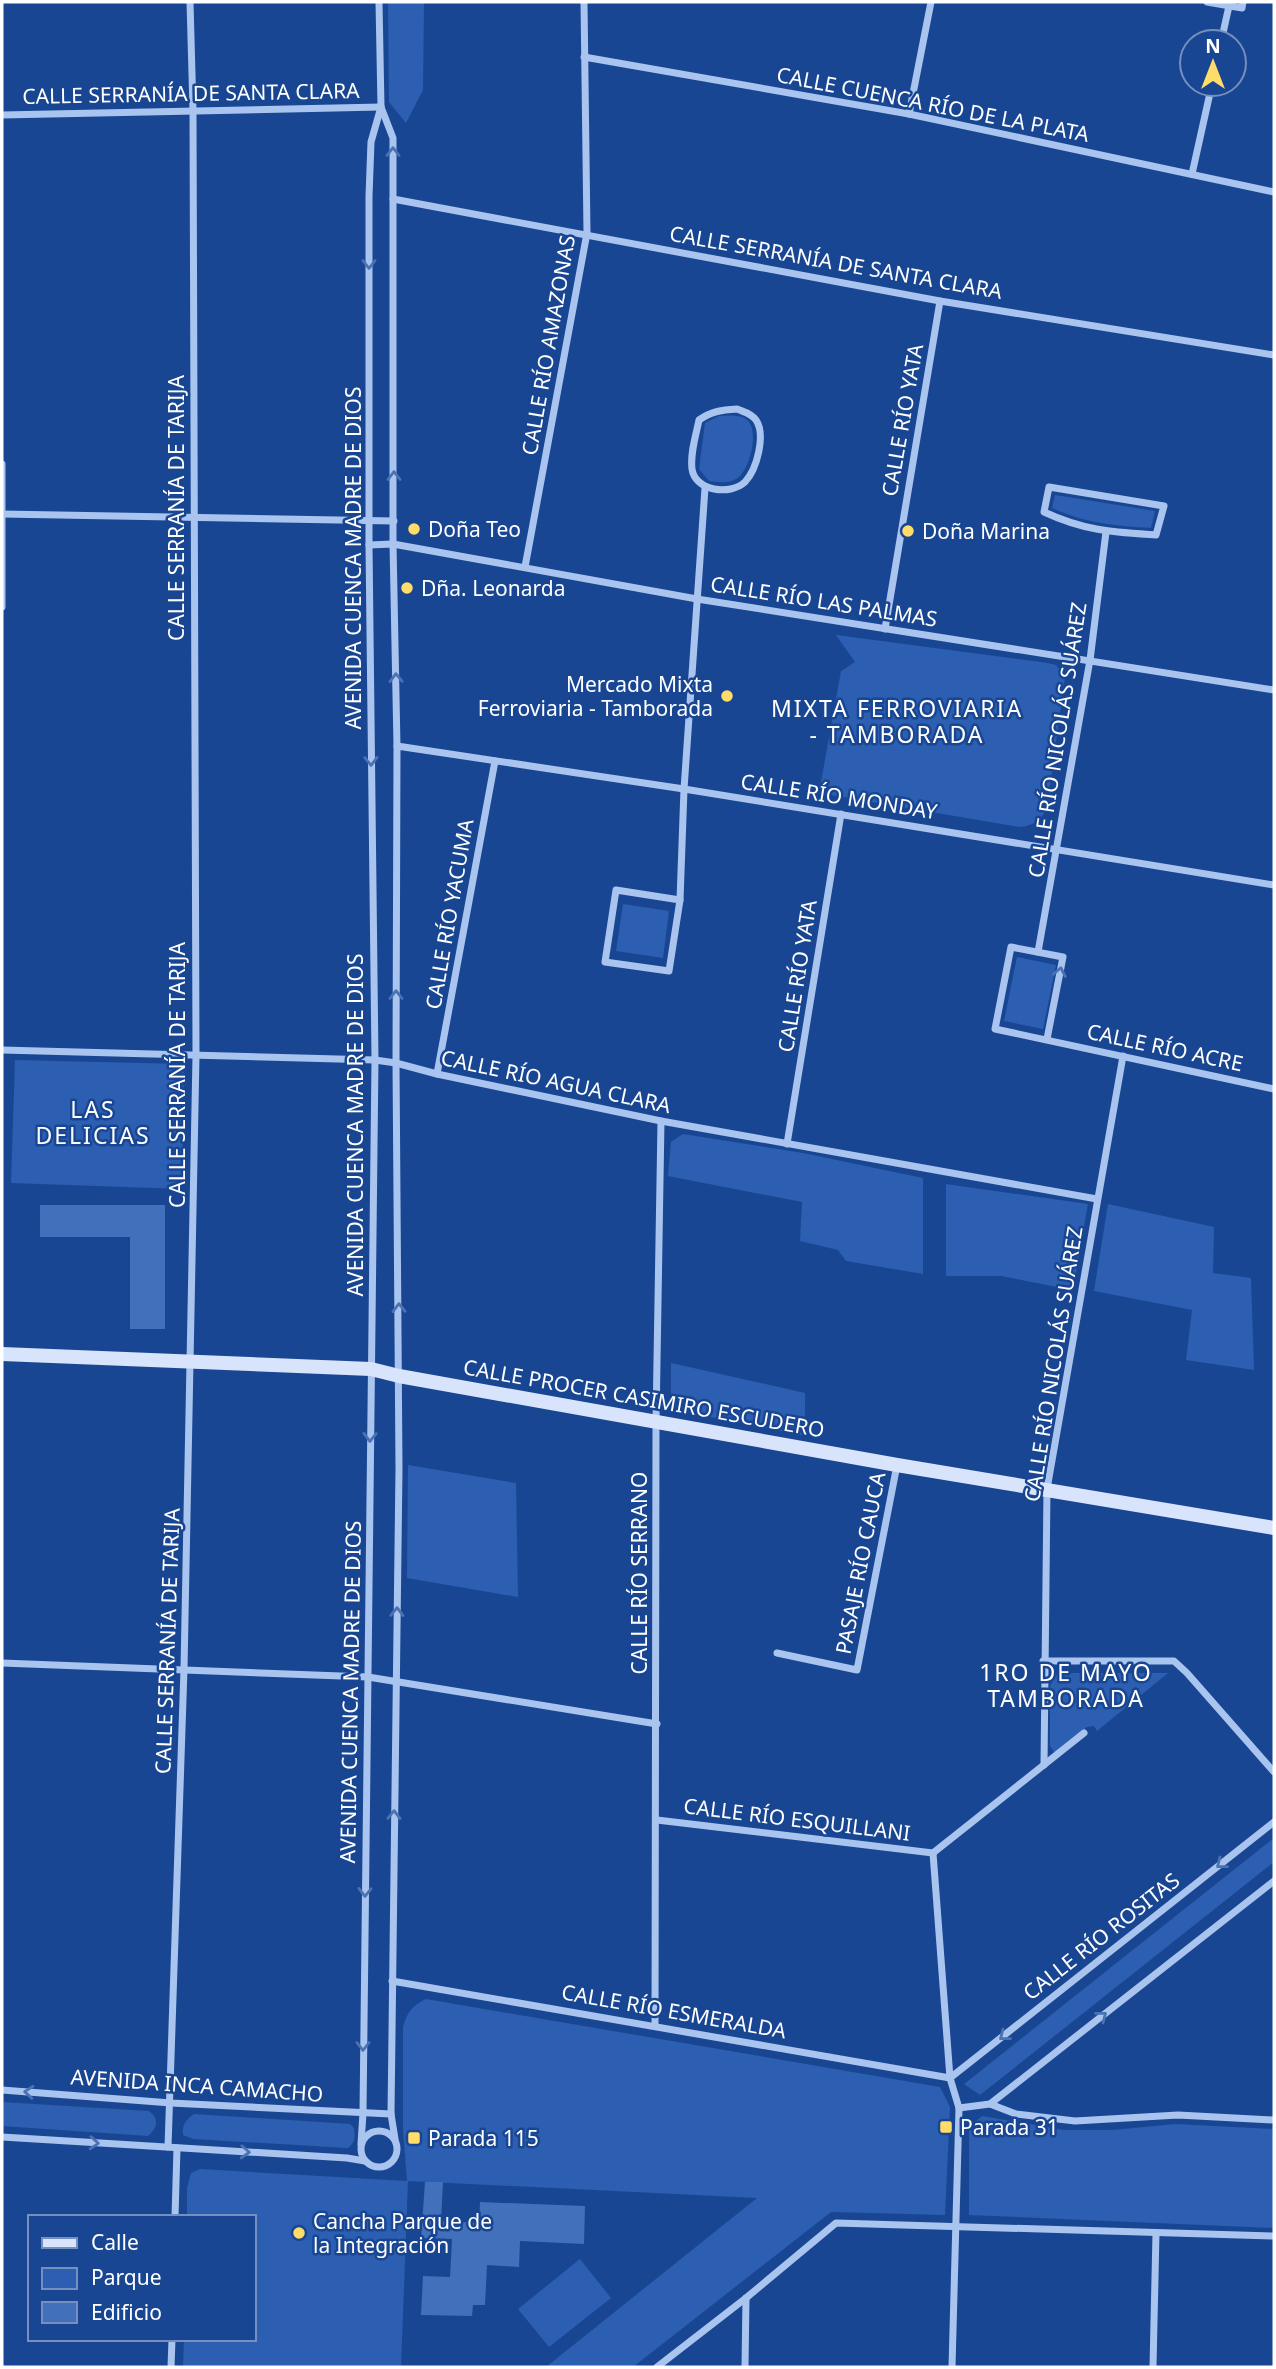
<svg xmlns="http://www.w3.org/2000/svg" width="1276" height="2369" font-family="'Noto Sans',sans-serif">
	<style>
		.green { fill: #2c5fb1 }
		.building { fill: #4270ba }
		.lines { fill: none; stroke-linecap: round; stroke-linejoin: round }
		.street { stroke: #a9c4ef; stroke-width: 7 }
		.secondary { stroke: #d7e4fb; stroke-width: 14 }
		.oneway { stroke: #4b72b3 }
		.poi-dot { fill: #ffdd68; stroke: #194692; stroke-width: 2.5 }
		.labels { text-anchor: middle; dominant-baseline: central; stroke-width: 5; stroke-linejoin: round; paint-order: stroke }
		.street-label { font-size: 21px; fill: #fff; stroke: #194692 }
		.poi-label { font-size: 21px; fill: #fff; stroke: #194692; text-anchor: start }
		.neighbourhood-label { font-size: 23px; letter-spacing: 2px; fill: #fff; stroke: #194692 }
	</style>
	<rect width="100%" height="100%" fill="#194692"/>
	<g class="green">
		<path d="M388,2H424L423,90L406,123L389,102Z"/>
		<path d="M719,416C728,416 738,414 746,419C761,429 749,473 736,479C728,484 718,482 709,481L699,469L705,423Z"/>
		<path d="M1055,495L1155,511L1151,528C1116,526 1085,523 1052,508Z"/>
		<path d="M836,635L1048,663L1056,665L1065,677L1047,808C1041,820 1033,826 1020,827L819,793L841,671L855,662Z"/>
		<path d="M623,904L669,911L663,958L616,951Z"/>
		<path d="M1017,957L1056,965L1043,1029L1004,1021Z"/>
		<path d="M15,1060L184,1064L182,1189L11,1183Z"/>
		<path d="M683,1134L803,1153L923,1178V1274L846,1261L838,1250L800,1241L802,1202L668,1176L671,1142Z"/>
		<path d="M946,1184L1088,1204L1073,1290L1001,1276H946Z"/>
		<path d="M1108,1204L1214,1227L1213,1273L1251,1278L1254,1370L1186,1360L1192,1310L1094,1291Z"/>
		<path d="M671,1363L805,1393V1436L671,1409Z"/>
		<path d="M408,1465L516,1483L518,1597L407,1578Z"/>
		<path d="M1060,1673H1168L1097,1731L1094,1726L1087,1727L1058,1751L1054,1752L1050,1746V1686L1055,1676Z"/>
		<path d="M1274,1838V1862L980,2095L964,2084Z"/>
		<path d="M426,1999L940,2087L950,2107L945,2215L831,2212L633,2367H546L757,2198L408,2181L401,2367H183L184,2339H254V2217H187V2188L191,2173L200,2169L407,2181L403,2130V2028C407,2012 412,2006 426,1999Z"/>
		<path d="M2,2102L149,2111C160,2120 157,2128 148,2136L2,2126Z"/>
		<path d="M194,2114L350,2124L354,2128C355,2137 356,2142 348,2148L193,2139L183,2135C182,2124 186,2120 194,2114Z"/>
		<path d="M982,2116L1064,2130H1112L1176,2124L1274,2129V2228L969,2215V2127Z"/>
		<path d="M580,2259L611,2298L549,2347L518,2309Z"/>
	</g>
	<g class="building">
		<path d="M40,1205H165V1329H130V1237H40Z"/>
		<path d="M425,2182H443L441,2221L479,2223L480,2202L585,2206L584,2244L520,2241L519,2267L487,2265L485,2305H473L472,2316L421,2315L423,2276L450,2277L452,2239L421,2238Z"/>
	</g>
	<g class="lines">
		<g class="street">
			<path d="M1207,2L1242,8L1243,2"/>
			<path d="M1221,42L1229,6"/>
			<path d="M584,57L909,114L1274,192"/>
			<path d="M381,107L393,138V544L397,746L396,1063L399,1468L391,2114L395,2139"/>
			<path d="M909,114L931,2"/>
			<path d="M2,115L381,107"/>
			<path d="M1192,174L1212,84"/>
			<path d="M393,199L940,301L1274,355"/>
			<path d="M737,409C744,412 751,413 756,420C766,435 757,469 745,482C730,496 695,491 692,469C690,453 696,435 699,420C712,411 722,410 737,409Z"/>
			<path d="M2,464V607"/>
			<path d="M1049,487L1164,506L1156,535C1113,532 1085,531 1044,512Z"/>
			<path d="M2,514L394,521"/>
			<path d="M369,545L393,544L697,599L1274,690"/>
			<path d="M525,567L587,233L584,2"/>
			<path d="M885,629L940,301"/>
			<path d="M397,746L684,789L1274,885"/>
			<path d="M616,890L680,900L669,971L605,962Z"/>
			<path d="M680,900L684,789L705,488"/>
			<path d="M1038,952L1090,660L1106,532"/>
			<path d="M1047,1039L1063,957L1011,947L995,1029L1274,1089"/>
			<path d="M2,1050L375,1060L396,1063L437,1074L661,1121L1097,1199"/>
			<path d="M437,1074L495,761"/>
			<path d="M787,1144L841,814"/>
			<path d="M777,1653L857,1670L897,1465"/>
			<path d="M1043,1661H1174L1187,1673L1274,1772"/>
			<path d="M2,1663L368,1677L657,1724"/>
			<path d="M1044,1765L1047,1489L1123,1056"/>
			<path d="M657,1820L933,1853"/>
			<path d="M933,1853L950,2078L959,2108L952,2367"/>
			<path d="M933,1853L1084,1733"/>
			<path d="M392,1981L950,2078"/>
			<path d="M655,2025L656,1421L661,1121"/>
			<path d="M950,2078L1274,1822"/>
			<path d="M2,2090L171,2103L391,2114"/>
			<path d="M990,2104L1016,2114L1075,2121L1178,2115L1274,2120"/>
			<path d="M959,2108L990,2104L1274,1881"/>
			<circle cx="379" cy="2149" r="18"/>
			<path d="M2,2137L347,2158L365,2161"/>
			<path d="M361,2144L363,2113L375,1060L369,545V196L371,142L381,107L379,2"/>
			<path d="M168,2147L184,1669L196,1056L193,110L190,2"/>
			<path d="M175,2217L177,2148"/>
			<path d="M171,2367L172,2339"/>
			<path d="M657,2367L746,2298L836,2223L1274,2236"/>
			<path d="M745,2367L746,2298"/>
			<path d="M1153,2367L1156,2233"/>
		</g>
		<path class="secondary" d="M2,1354L371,1369L399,1376L897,1465L1274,1528"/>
	</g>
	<defs><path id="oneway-chevron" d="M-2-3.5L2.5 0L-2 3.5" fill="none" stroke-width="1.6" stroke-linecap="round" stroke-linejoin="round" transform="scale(1.75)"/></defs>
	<g class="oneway">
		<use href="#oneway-chevron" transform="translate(393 152) rotate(-90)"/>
		<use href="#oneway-chevron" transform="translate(369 264) rotate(90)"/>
		<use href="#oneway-chevron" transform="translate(394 476) rotate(-90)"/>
		<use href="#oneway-chevron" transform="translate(396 678) rotate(-91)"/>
		<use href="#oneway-chevron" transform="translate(371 761) rotate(89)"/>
		<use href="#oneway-chevron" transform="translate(1060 972) rotate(-79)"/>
		<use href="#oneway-chevron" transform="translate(396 995) rotate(-90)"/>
		<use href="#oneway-chevron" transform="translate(399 1308) rotate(-91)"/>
		<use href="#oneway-chevron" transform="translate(370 1437) rotate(91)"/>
		<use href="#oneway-chevron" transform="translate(397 1612) rotate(-89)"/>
		<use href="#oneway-chevron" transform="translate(394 1815) rotate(-89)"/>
		<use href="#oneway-chevron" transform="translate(1221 1864) rotate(142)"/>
		<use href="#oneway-chevron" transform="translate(365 1892) rotate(91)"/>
		<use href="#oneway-chevron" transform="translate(1102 2016) rotate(-38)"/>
		<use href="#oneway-chevron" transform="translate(1004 2036) rotate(142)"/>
		<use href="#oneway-chevron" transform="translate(363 2046) rotate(90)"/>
		<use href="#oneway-chevron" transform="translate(29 2092) rotate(-175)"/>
		<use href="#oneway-chevron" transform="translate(94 2143) rotate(4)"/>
		<use href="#oneway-chevron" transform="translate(245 2152) rotate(3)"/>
	</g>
	<g class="poi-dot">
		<circle cx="414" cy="529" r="7"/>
		<circle cx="908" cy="531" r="7"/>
		<circle cx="407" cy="588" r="7"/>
		<circle cx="727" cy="696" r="7"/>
		<rect x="939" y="2120" width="14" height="14" rx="3.5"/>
		<rect x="407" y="2131" width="14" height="14" rx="3.5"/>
		<circle cx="299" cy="2233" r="7"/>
	</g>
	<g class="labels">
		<g class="street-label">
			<text transform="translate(191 93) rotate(-1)">CALLE SERRANÍA DE SANTA CLARA</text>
			<text transform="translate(933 104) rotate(11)">CALLE CUENCA RÍO DE LA PLATA</text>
			<text transform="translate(836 262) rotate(10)">CALLE SERRANÍA DE SANTA CLARA</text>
			<text transform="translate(548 345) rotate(-80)">CALLE RÍO AMAZONAS</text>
			<text transform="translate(902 420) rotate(-80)">CALLE RÍO YATA</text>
			<text transform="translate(176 508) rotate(-90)">CALLE SERRANÍA DE TARIJA</text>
			<text transform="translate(353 558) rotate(-90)">AVENIDA CUENCA MADRE DE DIOS</text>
			<text transform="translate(824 601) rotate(9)">CALLE RÍO LAS PALMAS</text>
			<text transform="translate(1057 740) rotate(-81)">CALLE RÍO NICOLÁS SUÁREZ</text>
			<text transform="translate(839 796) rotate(9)">CALLE RÍO MONDAY</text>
			<text transform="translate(449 914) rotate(-80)">CALLE RÍO YACUMA</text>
			<text transform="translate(797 976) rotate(-81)">CALLE RÍO YATA</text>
			<text transform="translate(1165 1047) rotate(12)">CALLE RÍO ACRE</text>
			<text transform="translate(177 1075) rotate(-90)">CALLE SERRANÍA DE TARIJA</text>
			<text transform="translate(556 1081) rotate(12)">CALLE RÍO AGUA CLARA</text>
			<text transform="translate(355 1125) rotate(-90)">AVENIDA CUENCA MADRE DE DIOS</text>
			<text transform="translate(1053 1364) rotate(-81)">CALLE RÍO NICOLÁS SUÁREZ</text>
			<text transform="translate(644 1398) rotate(10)">CALLE PROCER CASIMIRO ESCUDERO</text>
			<text transform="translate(860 1563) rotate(-79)">PASAJE RÍO CAUCA</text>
			<text transform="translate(639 1573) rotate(-90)">CALLE RÍO SERRANO</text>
			<text transform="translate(167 1641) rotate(-88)">CALLE SERRANÍA DE TARIJA</text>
			<text transform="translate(350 1692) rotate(-89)">AVENIDA CUENCA MADRE DE DIOS</text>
			<text transform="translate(797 1819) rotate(7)">CALLE RÍO ESQUILLANI</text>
			<text transform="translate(1101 1936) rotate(-38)">CALLE RÍO ROSITAS</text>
			<text transform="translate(674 2011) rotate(10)">CALLE RÍO ESMERALDA</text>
			<text transform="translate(197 2085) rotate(4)">AVENIDA INCA CAMACHO</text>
		</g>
		<g class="poi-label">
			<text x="428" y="529">Doña Teo</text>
			<text x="922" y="531">Doña Marina</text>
			<text x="421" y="588">Dña. Leonarda</text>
			<text x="713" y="684" text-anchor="end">Mercado Mixta<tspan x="713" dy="24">Ferroviaria - Tamborada</tspan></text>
			<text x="960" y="2127">Parada 31</text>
			<text x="428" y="2138">Parada 115</text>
			<text x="313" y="2221">Cancha Parque de<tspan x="313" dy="24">la Integración</tspan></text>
		</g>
		<g class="neighbourhood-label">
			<text x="897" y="708">MIXTA FERROVIARIA<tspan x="897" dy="26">- TAMBORADA</tspan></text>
			<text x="93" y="1109">LAS<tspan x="93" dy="26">DELICIAS</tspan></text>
			<text x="1066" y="1672">1RO DE MAYO<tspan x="1066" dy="26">TAMBORADA</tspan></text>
		</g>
	</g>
	<rect width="1276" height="2369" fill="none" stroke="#ffffff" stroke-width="7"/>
	<rect x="28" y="2215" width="228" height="126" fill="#194692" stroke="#7590be" stroke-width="2"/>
	<rect x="42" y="2238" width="35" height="10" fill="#d7e4fb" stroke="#7590be" stroke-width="2"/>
	<text x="91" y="2250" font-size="21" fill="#ffffff">Calle</text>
	<rect x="42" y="2268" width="35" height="21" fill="#2c5fb1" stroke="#7590be" stroke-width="2"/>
	<text x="91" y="2285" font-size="21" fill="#ffffff">Parque</text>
	<rect x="42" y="2302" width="35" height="21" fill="#4270ba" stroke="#7590be" stroke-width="2"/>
	<text x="91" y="2320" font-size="21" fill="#ffffff">Edificio</text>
	<g transform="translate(1213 63)"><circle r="33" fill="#194692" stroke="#7590be" stroke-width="2"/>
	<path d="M0-5L12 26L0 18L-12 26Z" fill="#ffdd68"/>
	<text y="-10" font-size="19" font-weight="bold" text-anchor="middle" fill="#ffffff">N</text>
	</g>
</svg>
